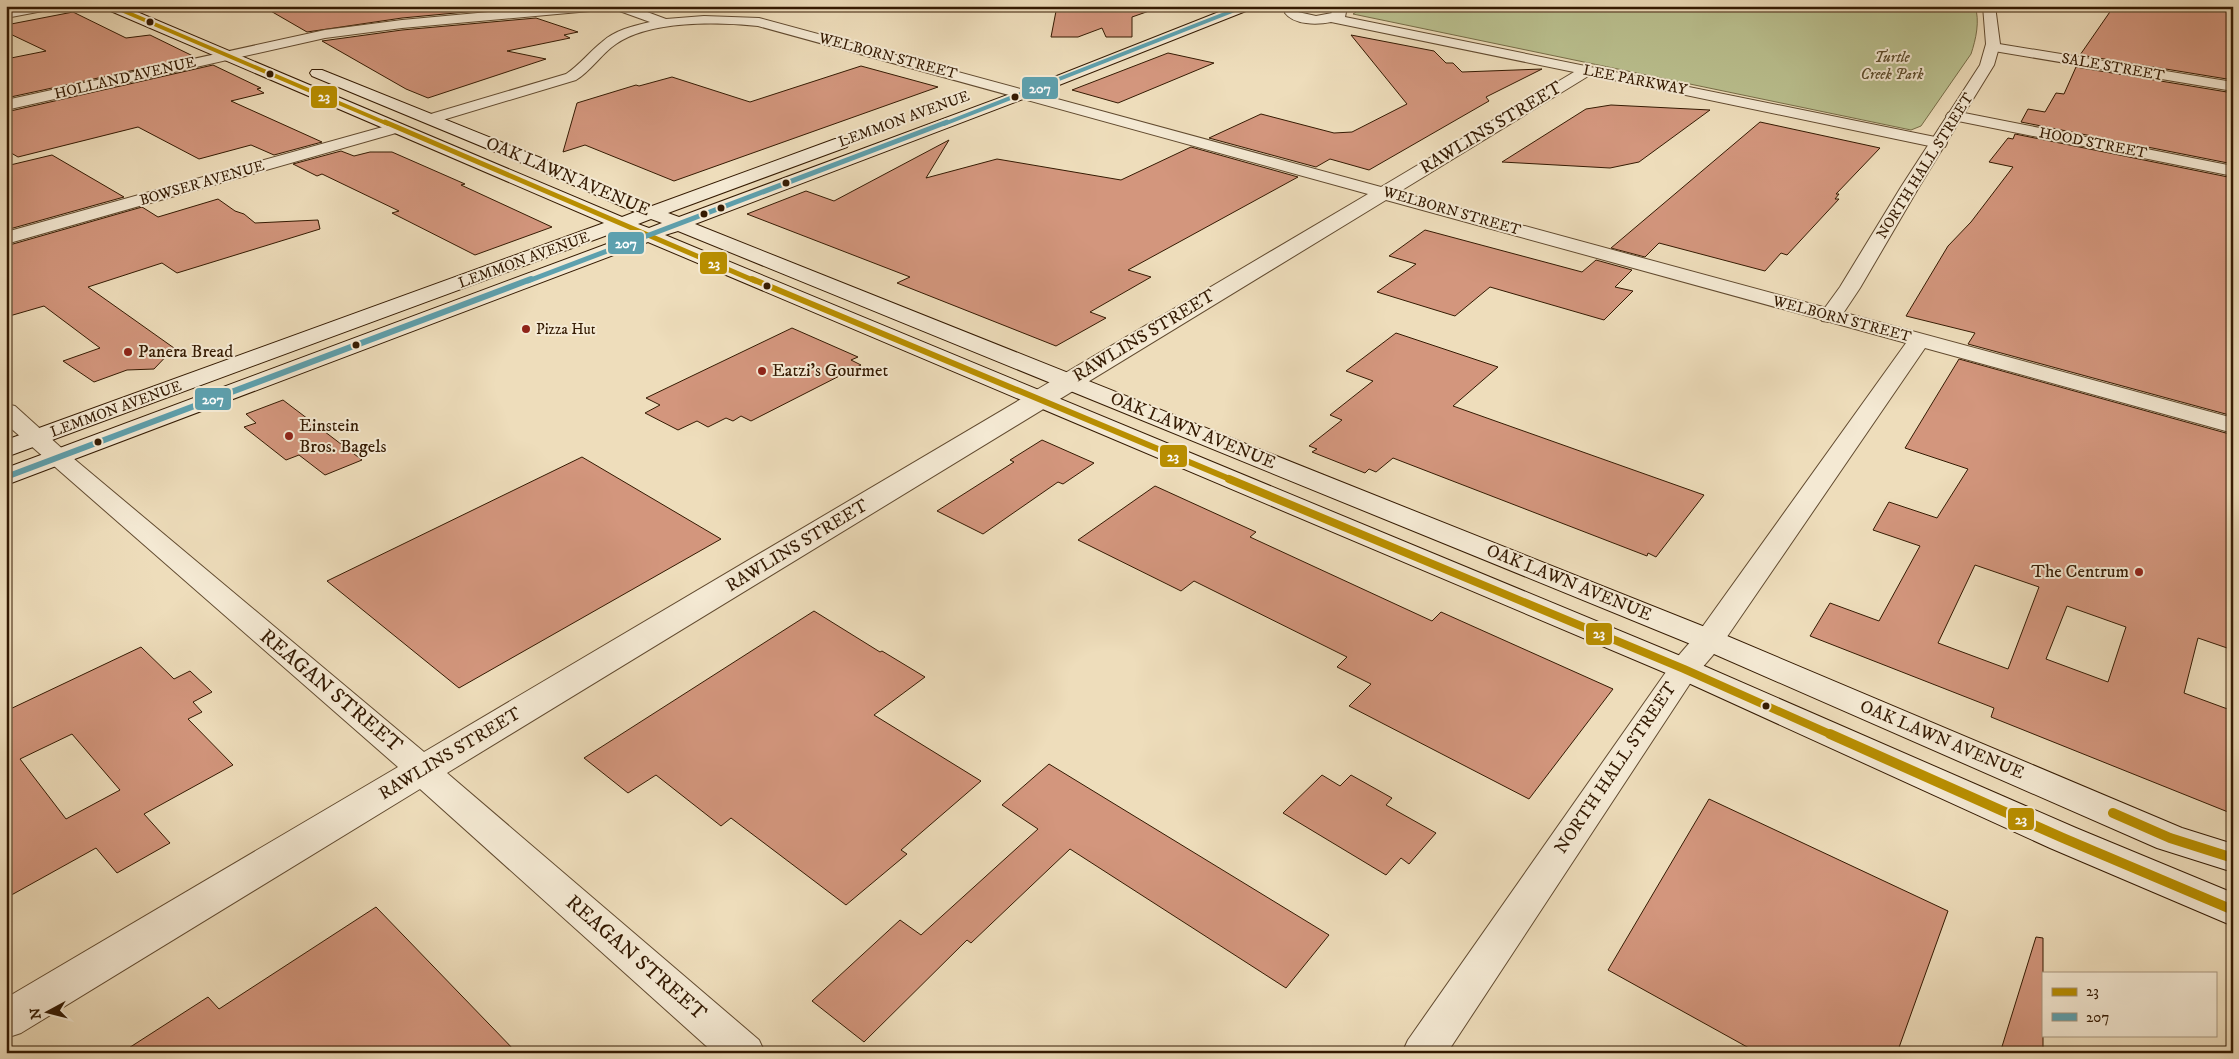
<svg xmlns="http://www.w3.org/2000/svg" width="2239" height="1059" font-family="'IM FELL DW Pica',serif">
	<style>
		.green { fill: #bac08f; stroke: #776d48 }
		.building { fill: #d3967d; stroke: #341a02; fill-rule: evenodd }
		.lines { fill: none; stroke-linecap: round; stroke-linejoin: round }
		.minor-casing { stroke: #624b30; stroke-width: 2 }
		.tertiary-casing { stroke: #624b30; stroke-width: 2 }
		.secondary-casing { stroke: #341a02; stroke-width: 2 }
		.minor { fill: #f4e9d3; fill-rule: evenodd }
		.tertiary { fill: #f4e9d3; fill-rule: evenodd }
		.secondary { fill: #f4e9d3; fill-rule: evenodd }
		.bus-1-far4-casing { stroke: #f4e9d3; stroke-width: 5.5 }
		.bus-1-far3-casing { stroke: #f4e9d3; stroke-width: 8 }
		.bus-1-far2-casing { stroke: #f4e9d3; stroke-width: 9 }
		.bus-1-far1-casing { stroke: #f4e9d3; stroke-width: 12 }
		.bus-1-casing { stroke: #f4e9d3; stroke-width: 14 }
		.bus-2-far2-casing { stroke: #f4e9d3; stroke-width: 5.5 }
		.bus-2-far1-casing { stroke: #f4e9d3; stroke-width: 8 }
		.bus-2-casing { stroke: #f4e9d3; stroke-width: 9 }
		.bus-1-far4 { stroke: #b88e01; stroke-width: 4 }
		.bus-1-far3 { stroke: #b88e01; stroke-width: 5 }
		.bus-1-far2 { stroke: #b88e01; stroke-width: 6 }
		.bus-1-far1 { stroke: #b88e01; stroke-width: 8 }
		.bus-1 { stroke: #b88e01; stroke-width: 10 }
		.bus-2-far2 { stroke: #5da0ae; stroke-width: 4 }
		.bus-2-far1 { stroke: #5da0ae; stroke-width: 5 }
		.bus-2 { stroke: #5da0ae; stroke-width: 6 }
		.bus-dot { fill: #341a02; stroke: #f4e9d3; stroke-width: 2 }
		.poi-dot { fill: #8f2418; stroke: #f4e9d3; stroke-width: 2 }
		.labels { text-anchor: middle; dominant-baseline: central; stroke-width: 4; stroke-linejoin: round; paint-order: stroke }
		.far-street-label { font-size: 15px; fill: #341a02; stroke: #f4e9d3 }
		.far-park-label { font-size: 15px; font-style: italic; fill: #5c4c2c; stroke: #f4e9d3 }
		.far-poi-label { font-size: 15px; fill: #341a02; stroke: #f4e9d3; text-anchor: start }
		.street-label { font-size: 18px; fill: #341a02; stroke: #f4e9d3 }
		.poi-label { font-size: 18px; fill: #341a02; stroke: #f4e9d3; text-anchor: start }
		.near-street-label { font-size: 21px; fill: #341a02; stroke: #f4e9d3 }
		.line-badge { stroke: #f4e9d3; stroke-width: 2 }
		.badge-label { font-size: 14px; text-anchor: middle; font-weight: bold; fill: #fff }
	</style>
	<rect width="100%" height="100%" fill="#edb"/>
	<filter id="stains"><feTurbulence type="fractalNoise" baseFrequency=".004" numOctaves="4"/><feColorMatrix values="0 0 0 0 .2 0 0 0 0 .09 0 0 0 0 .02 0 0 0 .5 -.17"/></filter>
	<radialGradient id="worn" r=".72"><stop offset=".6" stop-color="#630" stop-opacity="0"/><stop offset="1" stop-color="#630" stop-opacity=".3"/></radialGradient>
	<path class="green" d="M1349,6H1975C1980,21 1976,39 1971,54L1921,126L1911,130L1353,14L1356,12Z"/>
	<g class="building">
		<path d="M262,6H502L509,8L402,18L307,32Z"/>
		<path d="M1057,6H1151L1152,10L1132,17V37H1106L1102,28L1078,37H1051Z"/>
		<path d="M2114,6H2233V80L2080,55Z"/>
		<path d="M73,12L126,38L150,35L195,57L6,98V59L46,51L6,32V25Z"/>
		<path d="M536,18L578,32L564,35L570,38L507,51L546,59L428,98L406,89L322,41L402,30Z"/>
		<path d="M1351,35L1434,51L1446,63H1453L1462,72L1542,69L1486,97L1489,101L1369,170L1330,159L1316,167L1209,138L1261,114L1334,133L1352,132L1407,104Z"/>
		<path d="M1168,53L1214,63L1118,103L1072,90Z"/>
		<path d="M213,65L261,88L257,89L264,93L231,101L322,142L274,155L251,145L199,159L138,127L18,157L6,150V112Z"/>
		<path d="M861,66L938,87L674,181L585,145L563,152L577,103L636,85L639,86L672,77L750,102Z"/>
		<path d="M2076,67L2233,93V164L2021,122L2028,109L2045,112L2056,93L2064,94Z"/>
		<path d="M1611,105L1710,110L1639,162L1610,168L1502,162L1586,109Z"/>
		<path d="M1760,122L1880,148L1836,194H1839L1835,199H1839L1787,255L1781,253L1765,271L1659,243L1645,257L1611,248Z"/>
		<path d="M2015,134L2233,178V416L1968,344L1975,333L1906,316L1948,246L1971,222L2013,167L1989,162L2008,138L2013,139Z"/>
		<path d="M949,140L926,178L997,159L1121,180L1191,147L1298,177L1128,270L1151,277L1090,312L1106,318L1056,346L897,283L910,277L747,214L806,191L834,201Z"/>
		<path d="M341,151L354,156L370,152H392L465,184L461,185L552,227L475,255L392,213L399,211L322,174L317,176L293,164Z"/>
		<path d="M52,155L124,197L6,230V166Z"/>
		<path d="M218,199L235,211L244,214L255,223L318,220L320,229L177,273L162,263L88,287L174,348L154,369L127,370L94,382L63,361L100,348L44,306L6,317V246L142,207L158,217Z"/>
		<path d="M1425,230L1582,272L1596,260L1632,270L1615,287L1633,291L1604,320L1490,287L1455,316L1377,292L1416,264L1389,256Z"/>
		<path d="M792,328L858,357L851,360L861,365L751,421L741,416L733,421L726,418L708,427L697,421L678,430L645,413L660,405L646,398Z"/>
		<path d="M1396,333L1498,367L1453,406L1704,495L1656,557L1648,553L1647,556L1393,458L1376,472L1369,469L1365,473L1312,452L1317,449L1309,446L1342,420L1330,415L1373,381L1346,371Z"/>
		<path d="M1959,359L2233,435V650L2198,638L2184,693L2233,711V814L1991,717L1994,708L1810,636L1830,603L1879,621L1920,546L1873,530L1889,502L1937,518L1968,469L1905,448ZM1975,565L2039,587L2008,669L1938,643ZM2067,606L2126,627L2108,682L2046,659Z"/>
		<path d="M283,400L362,460L325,475L299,455L286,460L244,427L256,423L246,414Z"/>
		<path d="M1042,440L1094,463L1063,484L1058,482L983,534L937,511L1014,462L1010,460Z"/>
		<path d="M582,457L721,539L459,688L327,581Z"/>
		<path d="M1155,486L1256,532L1250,537L1432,621L1441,612L1613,689L1529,799L1349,706L1371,684L1337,667L1347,657L1194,581L1181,591L1078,540Z"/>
		<path d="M814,611L880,652L882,651L925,677L874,715L981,781L901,850L907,854L846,905L731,818L721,826L656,775L628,793L584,758Z"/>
		<path d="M141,647L174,679L190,671L212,692L193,702L202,712L188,719L233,765L144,814L170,843L117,873L96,848L6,898V711ZM72,734L120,790L66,819L20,759Z"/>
		<path d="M1049,764L1329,935L1286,988L1070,849L971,943L967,940L864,1042L812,1001L900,920L921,935L1038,829L1002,805Z"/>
		<path d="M1322,775L1340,786L1351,775L1392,798L1386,805L1436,833L1409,864L1401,858L1386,875L1283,813Z"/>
		<path d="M1709,799L1948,911L1897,1053H1758L1608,970Z"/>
		<path d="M376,907L517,1053H121L208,997L219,1009Z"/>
		<path d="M2036,937L2043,938V1053H2000Z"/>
	</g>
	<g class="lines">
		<g class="minor-casing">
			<g id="minor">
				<path d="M26,6H54L48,10L6,18V10Z"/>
				<path d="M555,6H607L601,10L402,28L325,38L6,110V100L325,30L402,20Z"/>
				<path d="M613,6H631L666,19L704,16L759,18L1381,187L1574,72L1331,22C1317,25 1294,25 1285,13L1286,7L1306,6L1298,12L1316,16L1332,13L1328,8L1329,6H1340L1346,12L1345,17L1945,139L1947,143L1945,147L1939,148L1590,75L1399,192L2233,418V433L1925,348L1720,647L1695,676L1447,1053H1402L1408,1040L1673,662L1698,633L1906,343L1386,200L447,773L759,1040L765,1053H714L420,789L21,1033L6,1038V998L398,767L6,424V404L15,406L67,453L424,752L1368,194L758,26C717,22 651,20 616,44C601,54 592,70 576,80L436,122H424L422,119L424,116L566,74C580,65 589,52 602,42C615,30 633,26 650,22L614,9Z"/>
				<path d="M1993,43L2233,82V91L1988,50L1986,47Z"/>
				<path d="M1954,111L2233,166V176L1948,119L1946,116L1948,113Z"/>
				<path d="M397,123L403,125L405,128L403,131L6,244V232Z"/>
			</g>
		</g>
		<g class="tertiary-casing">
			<path id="tertiary" d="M1983,6H1995L2000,44L1994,65L1919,187L1860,288L1838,321L1830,322L1822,321L1819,316L1840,287L1901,187L1980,65L1986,44Z"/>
		</g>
		<g class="secondary-casing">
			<path id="secondary" d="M105,6H123L622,217L635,212L534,168L312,76L310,73L312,70H322L546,160L652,206L835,139H847L849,143L847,147L668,213L679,217L1034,85L1234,6H1252L1251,9L1044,91L695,224L1720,633L2182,828L2233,844V872L2157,848L1698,647L678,231L665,235L1695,662L2076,828L2233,893V926L2050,848L1673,676L648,242L6,485V468L631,235L621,230L6,457V440L604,223L106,9ZM651,219L662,223L649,228L638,224Z"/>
		</g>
		<use href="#minor" class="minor"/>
		<use href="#tertiary" class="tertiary"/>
		<use href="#secondary" class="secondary"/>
		<g class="bus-1-far4-casing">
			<path id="bus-1-far4" d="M112,6L388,124"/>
		</g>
		<g class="bus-1-far3-casing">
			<path id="bus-1-far3" d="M385,122L755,281"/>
		</g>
		<g class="bus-1-far2-casing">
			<path id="bus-1-far2" d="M752,279L1232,480"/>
		</g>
		<g class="bus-1-far1-casing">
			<path id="bus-1-far1" d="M1229,479L1684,669L1832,735"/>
		</g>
		<g class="bus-1-casing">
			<g id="bus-1">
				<path d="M1830,734L2063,838L2233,910"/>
				<path d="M2113,813L2170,838L2233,858"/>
			</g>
		</g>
		<g class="bus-2-far2-casing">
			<path id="bus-2-far2" d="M944,124L1245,6"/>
		</g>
		<g class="bus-2-far1-casing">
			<path id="bus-2-far1" d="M528,281L947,122"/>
		</g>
		<g class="bus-2-casing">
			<path id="bus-2" d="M6,477L531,279"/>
		</g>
		<use href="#bus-1-far4" class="bus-1-far4"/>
		<use href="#bus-1-far3" class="bus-1-far3"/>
		<use href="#bus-1-far2" class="bus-1-far2"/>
		<use href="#bus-1-far1" class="bus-1-far1"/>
		<use href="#bus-1" class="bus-1"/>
		<use href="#bus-2-far2" class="bus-2-far2"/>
		<use href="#bus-2-far1" class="bus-2-far1"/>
		<use href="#bus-2" class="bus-2"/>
	</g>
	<g class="bus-dot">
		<circle cx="150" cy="22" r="4.5"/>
		<circle cx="270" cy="74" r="4.5"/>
		<circle cx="1015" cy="97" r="4.5"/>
		<circle cx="786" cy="183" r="4.5"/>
		<circle cx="721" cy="208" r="4.5"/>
		<circle cx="704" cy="214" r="4.5"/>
		<circle cx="767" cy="286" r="4.5"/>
		<circle cx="356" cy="345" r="4.5"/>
		<circle cx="98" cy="442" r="4.5"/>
		<circle cx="1766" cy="706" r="4.5"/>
	</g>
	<g class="poi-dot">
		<circle cx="526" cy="329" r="5"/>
		<circle cx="128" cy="352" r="5"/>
		<circle cx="762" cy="371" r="5"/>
		<circle cx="289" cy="436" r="5"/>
		<circle cx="2139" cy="572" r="5"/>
	</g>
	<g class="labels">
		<g class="far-street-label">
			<text transform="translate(888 56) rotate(15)">WELBORN STREET</text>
			<text transform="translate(2113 67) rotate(10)">SALE STREET</text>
			<text transform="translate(125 78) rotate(-13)">HOLLAND AVENUE</text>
			<text transform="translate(1635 80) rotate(11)">LEE PARKWAY</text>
			<text transform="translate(904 119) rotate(-20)">LEMMON AVENUE</text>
			<text transform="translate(2093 143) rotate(11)">HOOD STREET</text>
			<text transform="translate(1925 166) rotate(-58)">NORTH HALL STREET</text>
			<text transform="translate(202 183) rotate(-16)">BOWSER AVENUE</text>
			<text transform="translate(1452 211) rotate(16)">WELBORN STREET</text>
			<text transform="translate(524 260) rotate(-20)">LEMMON AVENUE</text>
			<text transform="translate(1842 319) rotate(15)">WELBORN STREET</text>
			<text transform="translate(116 409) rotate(-20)">LEMMON AVENUE</text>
		</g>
		<g class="far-park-label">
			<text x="1892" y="57">Turtle<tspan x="1892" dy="17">Creek Park</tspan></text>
		</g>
		<g class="far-poi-label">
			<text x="536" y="329">Pizza Hut</text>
		</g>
		<g class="street-label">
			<text transform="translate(1491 128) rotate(-31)">RAWLINS STREET</text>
			<text transform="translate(568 177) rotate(23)">OAK LAWN AVENUE</text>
			<text transform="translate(1144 336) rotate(-31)">RAWLINS STREET</text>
			<text transform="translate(1193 431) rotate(22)">OAK LAWN AVENUE</text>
			<text transform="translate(797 546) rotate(-31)">RAWLINS STREET</text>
			<text transform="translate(1569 583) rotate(22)">OAK LAWN AVENUE</text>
			<text transform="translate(1942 740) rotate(23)">OAK LAWN AVENUE</text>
			<text transform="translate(450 754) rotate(-31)">RAWLINS STREET</text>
			<text transform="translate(1616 768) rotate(-56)">NORTH HALL STREET</text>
		</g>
		<g class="poi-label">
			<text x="138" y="352">Panera Bread</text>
			<text x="772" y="371">Eatzi's Gourmet</text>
			<text x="299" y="426">Einstein<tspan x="299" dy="21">Bros. Bagels</tspan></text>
			<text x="2129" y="572" text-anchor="end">The Centrum</text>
		</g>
		<g class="near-street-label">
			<text transform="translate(331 691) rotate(40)">REAGAN STREET</text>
			<text transform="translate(636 958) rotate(41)">REAGAN STREET</text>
		</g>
	</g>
	<g class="line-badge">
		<rect x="1021" y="76" width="38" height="24" rx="5" fill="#5da0ae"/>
		<rect x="310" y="85" width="28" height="24" rx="5" fill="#b88e01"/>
		<rect x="607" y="231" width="38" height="24" rx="5" fill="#5da0ae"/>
		<rect x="699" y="251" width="29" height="24" rx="5" fill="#b88e01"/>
		<rect x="194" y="387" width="38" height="24" rx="5" fill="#5da0ae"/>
		<rect x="1159" y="444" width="29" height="24" rx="5" fill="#b88e01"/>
		<rect x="1585" y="622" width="28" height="24" rx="5" fill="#b88e01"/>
		<rect x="2007" y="807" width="28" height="24" rx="5" fill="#b88e01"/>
	</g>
	<g class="badge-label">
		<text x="1040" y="93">207</text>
		<text x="324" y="101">23</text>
		<text x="626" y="248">207</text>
		<text x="714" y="268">23</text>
		<text x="213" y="404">207</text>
		<text x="1173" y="461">23</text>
		<text x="1599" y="638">23</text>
		<text x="2021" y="824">23</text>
	</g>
	<rect width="2239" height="1059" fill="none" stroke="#edb" stroke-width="25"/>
	<rect x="8" y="8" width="2224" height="1044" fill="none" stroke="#341a02" stroke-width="2.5"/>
	<rect x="12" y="12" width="2214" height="1034" fill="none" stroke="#341a02"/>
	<rect x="2042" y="972" width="175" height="65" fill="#f4e9d3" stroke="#a7967f"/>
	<rect x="2052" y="988" width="25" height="8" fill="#b88e01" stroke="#a7967f"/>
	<text x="2086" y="996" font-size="15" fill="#341a02">23</text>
	<rect x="2052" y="1013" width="25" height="8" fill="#5da0ae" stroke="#a7967f"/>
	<text x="2086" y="1022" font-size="15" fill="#341a02">207</text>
	<g transform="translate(48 1012) rotate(263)" stroke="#f4e9d3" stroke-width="4" paint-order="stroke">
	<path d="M0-4L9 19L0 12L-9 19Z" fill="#341a02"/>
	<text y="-8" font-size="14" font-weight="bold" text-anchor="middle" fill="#341a02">N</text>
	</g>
	<rect width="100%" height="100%" filter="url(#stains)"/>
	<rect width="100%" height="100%" fill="url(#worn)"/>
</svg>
